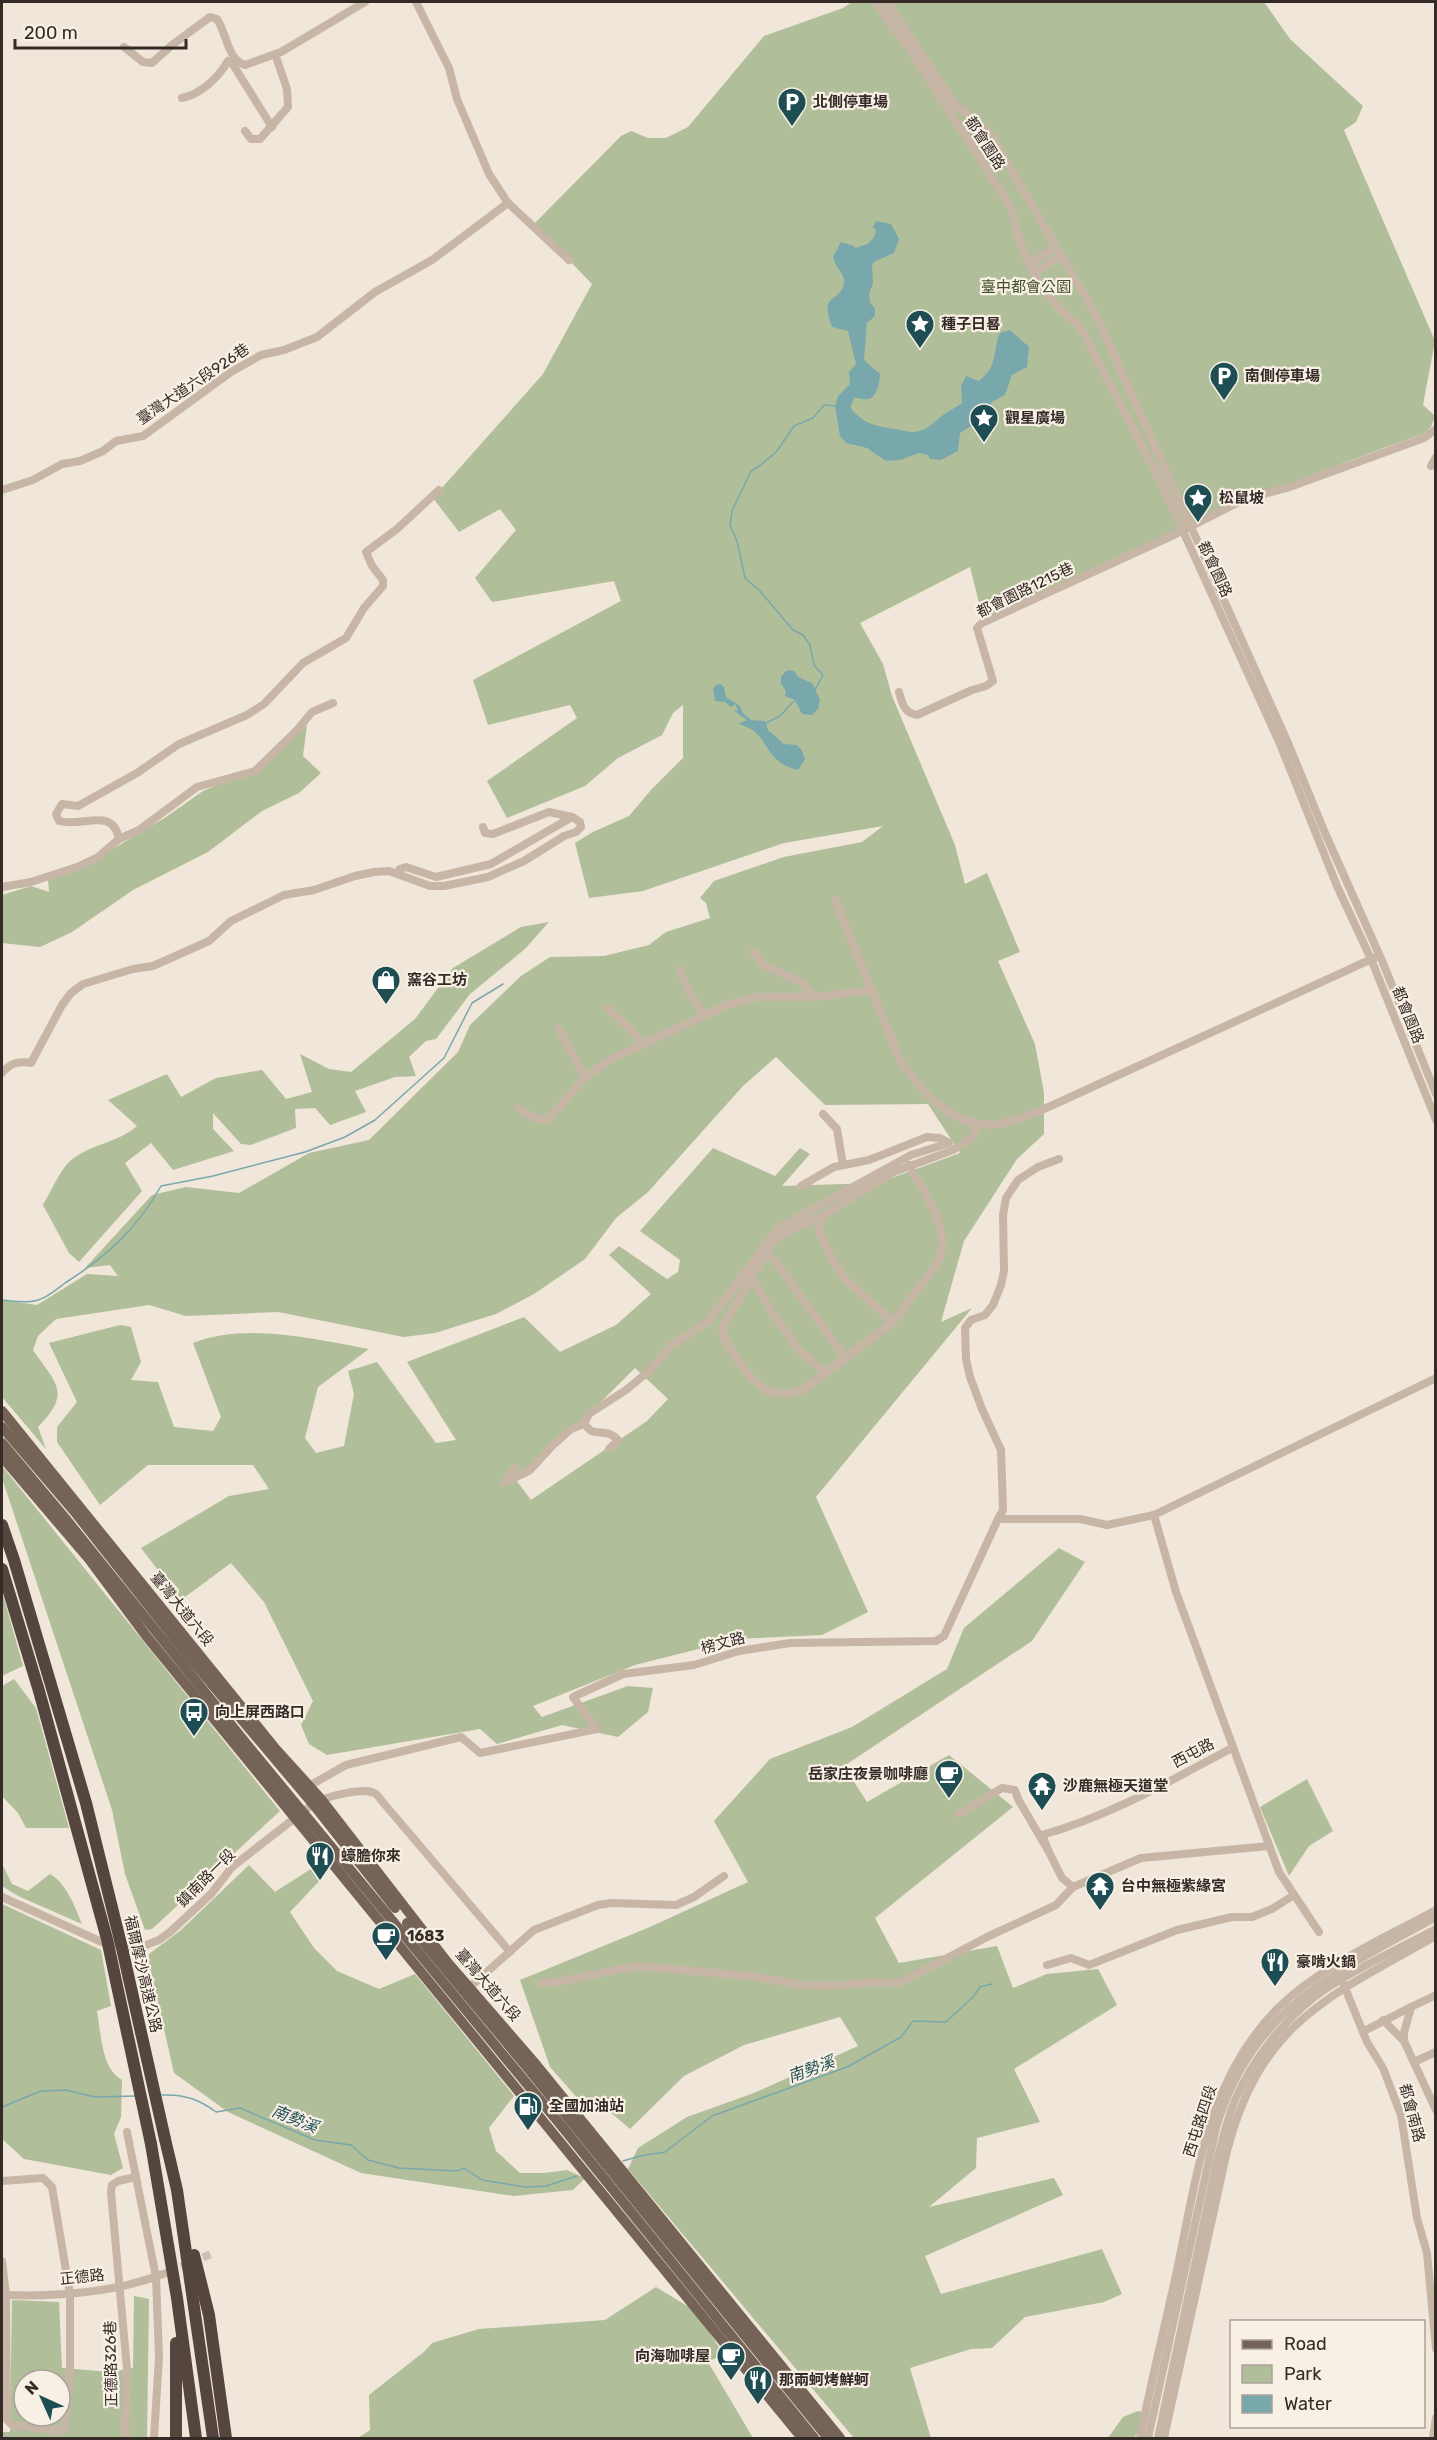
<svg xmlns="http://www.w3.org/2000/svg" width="1437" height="2440" font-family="Rubik,'Noto Sans TC',sans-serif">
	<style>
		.green { fill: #b1be9a; fill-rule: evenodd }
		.water { fill: #79a8ac }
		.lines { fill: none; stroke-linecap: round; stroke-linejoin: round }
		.stream { stroke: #79a8ac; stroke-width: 1.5 }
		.minor-tunnel { stroke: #cac1b5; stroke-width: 8; stroke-dasharray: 8 4; stroke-linecap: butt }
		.minor { stroke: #c7b6a6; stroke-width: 8 }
		.major { stroke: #756358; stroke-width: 10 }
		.highway { stroke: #54453e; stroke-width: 12 }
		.highway-bridge { stroke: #54453e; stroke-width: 12 }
		.labels { text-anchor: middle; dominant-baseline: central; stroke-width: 4.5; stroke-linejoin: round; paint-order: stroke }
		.poi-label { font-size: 15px; font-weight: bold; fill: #342b26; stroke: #f8f0e5; text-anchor: start }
		.street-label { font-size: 15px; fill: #342b26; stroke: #f8f0e5 }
		.park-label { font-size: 15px; fill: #42512b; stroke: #f8f0e5 }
		.water-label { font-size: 16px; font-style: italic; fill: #1e4e53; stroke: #f8f0e5 }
	</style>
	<rect width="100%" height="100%" fill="#f0e6d9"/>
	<g class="green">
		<path d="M852,2H1264L1290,39L1363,106L1356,122L1344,130L1435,341L1423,405L1435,416L1431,427L1423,434C1273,486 1128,553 983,619L970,567L860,623L883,664L892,696L955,845L965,884L987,873L1020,952L998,961L1035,1044L1044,1093V1134L1017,1159L964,1241L941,1322L972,1308L816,1497L868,1612L822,1635L738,1639L635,1665L533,1706L542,1717L628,1686L653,1688L648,1712L618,1737L562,1725L497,1744L480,1729L327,1755L309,1744L301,1725L313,1701L264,1602L231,1563L181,1600L141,1548L229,1496L269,1489L253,1465H148L100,1505L57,1442V1427L77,1402L49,1343L120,1325L131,1327L141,1362L131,1380L158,1382L174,1427L213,1431L221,1417L193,1343C246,1322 314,1339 369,1349L318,1387L305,1438L316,1453L344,1446L354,1394L348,1371L377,1362L436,1443L456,1440L407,1362L524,1317L560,1352L616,1325L651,1294L609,1255L619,1246L667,1279L678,1272L680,1260L640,1231L713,1148L775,1176L800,1148L810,1154L782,1186L878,1183L960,1153L928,1104L825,1105L776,1057L743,1086L648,1192L616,1218L585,1259L534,1294L496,1314L435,1333L404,1337L278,1312L186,1316L149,1305L56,1319L38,1336L33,1350C56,1384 72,1392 38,1427L46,1449L2,1397V1300L37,1305L87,1274L118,1276L110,1265L85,1268L152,1195L186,1187L239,1193L309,1153L369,1140L458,1052L470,1025L521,976L550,957L604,956L649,945L666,932L710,918L706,903L700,898L714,881L784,857L862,842L883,826L784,843L643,891L589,898L575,843L593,832L629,816L651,790L683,758V705L673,713L662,735L618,758L585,786L507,818L487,781L577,718L570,705L488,725L473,680L621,601L614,581L492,602L475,578L516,530L500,509L459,532L433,498L543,374L592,284L534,224L621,136L631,131L648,138H666L688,127L764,36L843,8ZM635,1368L668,1399L647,1421L531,1500L516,1480L543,1452L591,1412Z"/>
		<path d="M307,725L303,756L321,773L299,793L262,811L208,852L133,890L72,932L40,947L2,943V895L31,886L49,892L48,879L91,862L166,817L203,791L261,767Z"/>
		<path d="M549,922L525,949L470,994L436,1039L426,1041L409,1057L416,1076L395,1077L355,1091L366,1112L330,1125L315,1108L295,1109L296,1128L251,1145L241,1144L213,1113V1129L234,1151L173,1170L151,1143L125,1163L142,1191L79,1262L69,1253L43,1205C50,1193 61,1169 70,1161C90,1144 118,1143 137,1126L108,1100L167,1074L181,1097L216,1078L262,1070L286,1099L312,1092L300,1054L329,1069L351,1072L415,1019L453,968L521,927Z"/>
		<path d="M2,1466L280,1811L152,1929L145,1930L125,1874L112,1810L2,1478Z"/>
		<path d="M1059,1548L1085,1562L1032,1641L844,1766L867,1802L949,1755L1013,1807L875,1918L899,1963L997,1946L1013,1988L1047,1974L1098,1969L1117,2005L1014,2069L1040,2122L977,2138L976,2168L929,2207L1054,2178L1063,2195L925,2256L941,2294L1102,2249L1122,2294L1104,2302L1025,2317L992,2348L971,2349L910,2368L931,2438H854L628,2169L638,2148L687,2117L754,2093L858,2046L840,2017L744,2045L684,2076L630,2129L603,2106L588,2110L550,2067L520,1980L650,1927L748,1882L714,1821L770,1759L852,1727L947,1669L964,1628Z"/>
		<path d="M2,1591L23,1666L2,1676Z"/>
		<path d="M14,1679L36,1708L69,1828H26L18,1813L2,1796V1686Z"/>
		<path d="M1307,1779L1333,1831L1309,1846L1289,1876L1260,1807Z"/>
		<path d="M2,1864L12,1884L28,1891L50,1874C67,1884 75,1907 82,1924L18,1896L2,1886Z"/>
		<path d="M249,1865L275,1892L317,1865L325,1875L290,1912L314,1948L337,1971L379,1989L415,1974L514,2096L489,2128L496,2151L520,2173H544L567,2170L585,2178L573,2190L514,2196L361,2173L228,2112L174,2073L149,1963V1954L181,1930Z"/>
		<path d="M2,1904L101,1950L111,2006L97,2011C101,2033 101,2068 122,2080L121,2117L114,2134L123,2168L111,2175L24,2159L2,2139Z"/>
		<path d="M656,2287L697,2312L723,2354L708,2362L753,2438H358L370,2430L369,2395L425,2351L432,2343L479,2329L605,2320Z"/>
		<path d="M134,2296L149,2299L147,2438H2V2432H10L12,2300L59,2302L62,2368L111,2372L133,2368ZM24,2380H60V2416H24Z"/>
		<path d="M1138,2411L1150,2414L1134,2438H1108L1123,2417Z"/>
	</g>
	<g class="water">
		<path d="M876,221L891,224L899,239L894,253L874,262L872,265L873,283L869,294L870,302L875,309V316L867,323L864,360L880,374C879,391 874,405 855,397L850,407C863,424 875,426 895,429C901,430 908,432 914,432C928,431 935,420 946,413C951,409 956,408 962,403L961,386L966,376L979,381C999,365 992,352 1000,333L1010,330L1029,347L1027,367L1012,375L1005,395L992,402L982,419L960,433L958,451L941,460L930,459L928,455L919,453L900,460L886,461L867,448L846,443L840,436L835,406L838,396L850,384L849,372L856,364L848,331L832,327C819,293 838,304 844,284C847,277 835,267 833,257L841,242L854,246L855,248L868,244L874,237L876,230L873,227Z"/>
		<path d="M791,670L795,672L798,677L812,683L820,700L818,709L812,715L802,714L795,700L785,696L786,691L781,684V677L786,671Z"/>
		<path d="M721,684L724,687L726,697L740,706L743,713L751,720L765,721L768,730L784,744L797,745L801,749L805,759L798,770C760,761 772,732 738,724L747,720L734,711L738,710L735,704L731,707L725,702L715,701L713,689L716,685Z"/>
	</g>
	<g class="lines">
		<g class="stream">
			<path d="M813,691L816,688L823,675L814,665L810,645L803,635L793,630L760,591L745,578L737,541L730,525L732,511L751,471L761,465L777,451L794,426L813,418L824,405L835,406"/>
			<path d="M766,723L780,716L795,700"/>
			<path d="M2,1300C13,1301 26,1304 38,1300C48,1297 57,1289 65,1283C106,1257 137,1229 161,1186L213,1176L305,1152L345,1137L375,1120L444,1058L472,1003L503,984"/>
			<path d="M162,2095C183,2094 199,2099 216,2112L240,2108L315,2140L351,2145L368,2160L399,2168L457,2171L464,2168L482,2180L526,2187L546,2186L577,2176"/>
			<path d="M2,2107L41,2091L66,2090L95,2097L136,2096"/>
			<path d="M623,2161L640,2156L665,2152L712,2116L847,2067L901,2037L913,2021L946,2022L973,1997L980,1987L992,1984"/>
		</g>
		<path class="minor-tunnel" d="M170,2272L211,2254"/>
		<g class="minor">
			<path d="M416,2L449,68L457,99L489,174L508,203L569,260"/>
			<path d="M875,2L914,56L1012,209C1017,243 1033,278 1056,305C1064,315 1075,319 1082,331L1157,474L1280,744L1337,886L1371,959L1436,1120"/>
			<path d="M887,2L954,103L991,135L1097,317L1288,743L1325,833L1383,963L1436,1094"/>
			<path d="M124,47L143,62L152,63L172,45L210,17L217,19C227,34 227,59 245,65L281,52L365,2"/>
			<path d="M182,98C201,94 218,78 228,61L232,63L272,127"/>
			<path d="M245,131L251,139H260L288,107L287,89L275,54"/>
			<path d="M1030,262L1056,248"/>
			<path d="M1035,272L1062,256"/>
			<path d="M1431,466L1436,457"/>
			<path d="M2,490L33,480L62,464L80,461L103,451L116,441L143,436L231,372L261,355L284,350L317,337L375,292L432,260L508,203"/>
			<path d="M899,692C902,703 904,713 917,715L972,690L986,686L993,681L977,628L982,623L1176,534L1245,499L1287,488L1424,438L1436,429"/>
			<path d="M483,827L485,833L493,834L549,812L572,817"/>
			<path d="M119,839C113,806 82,828 59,821L56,814L62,804L78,806L137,773L179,744L247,715L264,704L303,663L346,638L364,608L383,586V580L372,566L366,552L397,529L439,490"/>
			<path d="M2,887L31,882L77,867L98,857L119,839L139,830L197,787L255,771L297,730L312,712L333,703"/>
			<path d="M835,900L901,1062C924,1095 959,1134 1004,1123C1020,1119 1037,1112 1053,1105L1376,957"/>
			<path d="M753,952L764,965L801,982L816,997"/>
			<path d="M680,970L687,989L705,1015"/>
			<path d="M607,1008L630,1028L643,1045"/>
			<path d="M558,1029L585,1077"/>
			<path d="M2,1073C10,1063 18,1061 31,1063L62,1005L71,993L83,984L133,969L153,966L209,941L231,921L284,895L314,890L355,876L374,872L389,871L430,886H444L488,877L524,861L564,836L576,832L581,827L580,822L572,817L491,864L436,877L406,867L400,869L397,873"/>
			<path d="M518,1107C528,1116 535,1119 548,1120L585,1077L613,1058L729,1004L759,997H816L873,990"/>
			<path d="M823,1114L837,1129L843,1165"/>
			<path d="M909,1165C924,1194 954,1231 937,1264L893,1322L804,1389C794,1393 783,1395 772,1392C754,1388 724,1345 722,1328L773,1241L789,1231L822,1216L894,1172L953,1150L974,1136L975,1124"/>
			<path d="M822,1216L819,1231L828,1251L844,1278L893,1322"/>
			<path d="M767,1250L846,1359"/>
			<path d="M751,1276L773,1314L798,1349L826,1373"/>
			<path d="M584,1424L591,1431C602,1434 609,1430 618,1440L609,1449"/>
			<path d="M515,1468L504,1483L529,1471L552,1446L571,1429L584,1424L589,1414L626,1390L649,1371L672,1345L709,1321L778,1228L911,1155L949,1143L940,1138L927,1137L869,1160L834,1167L801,1186"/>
			<path d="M998,1519L1003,1510L1001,1450L982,1409L970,1377L966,1359L965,1328L971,1320L985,1315L993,1305L1001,1285L1004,1271L1003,1215L1006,1198L1018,1180L1038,1167L1059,1159"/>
			<path d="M309,1786L346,1765L461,1737L480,1753L597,1729L573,1697L623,1674L694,1665L739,1651L790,1643L936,1641L944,1636L998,1519H1080L1107,1525L1154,1515"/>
			<path d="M959,1814L1002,1788L1015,1790L1018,1799L1049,1852L1042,1835C1110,1816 1170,1781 1232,1748"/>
			<path d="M1049,1852L1062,1878L1073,1887"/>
			<path d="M2,1897L104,1943L132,1947L146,1945L159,1940L170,1932L211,1894L232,1867L313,1804C324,1797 362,1787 374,1793C377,1794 379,1797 381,1800L510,1952"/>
			<path d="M1319,1932L1279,1872L1176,1592L1154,1515L1436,1378"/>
			<path d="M1047,1965L1071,1958L1089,1965L1177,1930L1232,1917H1252L1272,1909L1294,1895"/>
			<path d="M542,1983L563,1981L636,1966L750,1976L803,1985L834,1986L872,1982L900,1983L987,1937L1056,1905L1073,1887L1141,1858L1269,1846"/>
			<path d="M1343,1983L1367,2042L1383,2068L1401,2115L1417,2218L1427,2253L1436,2349"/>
			<path d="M470,1987L534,1930L598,1905L612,1903L676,1905L694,1897L724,1876"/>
			<path d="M1436,1995L1411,2007L1404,2033V2041L1436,2110"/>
			<path d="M1383,2020L1404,2041"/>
			<path d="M1364,2031L1411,2007"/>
			<path d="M1414,2062L1436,2052"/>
			<path d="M127,2132L156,2277L159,2357L154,2438"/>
			<path d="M2,2181L43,2178L52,2187L70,2294V2373L65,2428L60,2431L12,2425L7,2420L6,2295L2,2261"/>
			<path d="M2,2295C56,2297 115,2293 166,2273"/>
			<path d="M129,2438L127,2437L125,2431L127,2369L111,2192L112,2185L118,2181L136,2177"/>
			<path d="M1140,2438C1151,2382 1165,2326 1177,2270C1197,2176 1207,2079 1278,2008C1322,1965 1383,1939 1436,1910"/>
			<path d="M1148,2438L1216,2128C1251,2008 1335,1973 1436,1917"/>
			<path d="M1158,2438L1217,2161C1222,2141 1227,2120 1235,2100C1254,2057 1288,2014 1327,1988C1361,1966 1400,1948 1436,1929"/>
			<path d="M1164,2438L1227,2151C1260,2023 1329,1996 1436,1936"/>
			<path d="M1433,2438L1436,2418"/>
		</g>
		<g class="major">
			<path d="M2,1411L274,1747L321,1799L448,1963L533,2061L840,2438"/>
			<path d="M2,1427L74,1511L189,1657L313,1804L395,1908"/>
			<path d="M2,1443L65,1518L244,1741L560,2124L814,2438"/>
			<path d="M2,1457L89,1559L147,1637L802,2438"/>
			<path d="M407,1923L526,2066L828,2438"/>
		</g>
		<g class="highway">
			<path d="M165,2139L177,2190L213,2438"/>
			<path d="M151,2144L177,2298L196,2438"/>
			<path d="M194,2255L209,2315L226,2438"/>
			<path d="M176,2438V2343"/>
		</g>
		<g class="highway-bridge">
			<path d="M2,1525L14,1560L86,1803L122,1948L165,2139"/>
			<path d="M2,1569L39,1691L107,1939L151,2144"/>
		</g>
	</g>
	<defs>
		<g id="parking-pin" transform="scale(1.5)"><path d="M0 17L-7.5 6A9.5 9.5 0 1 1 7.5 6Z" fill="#1e4e53" stroke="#f8f0e5"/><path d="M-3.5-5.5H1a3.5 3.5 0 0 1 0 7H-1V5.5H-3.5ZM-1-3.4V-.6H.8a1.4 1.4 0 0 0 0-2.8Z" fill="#fff"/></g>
		<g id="sight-pin" transform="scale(1.5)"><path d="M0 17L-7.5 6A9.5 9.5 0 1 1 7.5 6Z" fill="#1e4e53" stroke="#f8f0e5"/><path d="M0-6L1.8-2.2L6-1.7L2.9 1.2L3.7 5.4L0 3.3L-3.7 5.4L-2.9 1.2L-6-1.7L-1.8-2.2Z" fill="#fff"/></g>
		<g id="shop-pin" transform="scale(1.5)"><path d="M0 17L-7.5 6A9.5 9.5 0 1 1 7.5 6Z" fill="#1e4e53" stroke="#f8f0e5"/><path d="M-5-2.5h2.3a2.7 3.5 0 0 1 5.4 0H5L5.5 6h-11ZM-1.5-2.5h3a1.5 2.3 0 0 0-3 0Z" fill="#fff"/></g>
		<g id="bus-pin" transform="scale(1.5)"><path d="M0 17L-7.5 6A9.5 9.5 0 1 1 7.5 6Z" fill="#1e4e53" stroke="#f8f0e5"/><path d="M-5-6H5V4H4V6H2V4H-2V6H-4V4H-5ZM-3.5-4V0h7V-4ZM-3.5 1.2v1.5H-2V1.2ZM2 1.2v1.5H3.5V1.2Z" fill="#fff"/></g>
		<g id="cafe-pin" transform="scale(1.5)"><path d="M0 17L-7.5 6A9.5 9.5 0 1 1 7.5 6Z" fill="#1e4e53" stroke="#f8f0e5"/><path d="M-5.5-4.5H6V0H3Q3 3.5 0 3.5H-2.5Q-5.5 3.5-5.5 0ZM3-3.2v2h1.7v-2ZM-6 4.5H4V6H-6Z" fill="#fff"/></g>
		<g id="temple-pin" transform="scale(1.5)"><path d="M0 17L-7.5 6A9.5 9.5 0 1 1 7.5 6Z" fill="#1e4e53" stroke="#f8f0e5"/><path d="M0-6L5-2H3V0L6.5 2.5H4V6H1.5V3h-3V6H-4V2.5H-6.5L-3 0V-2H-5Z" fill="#fff"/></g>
		<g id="restaurant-pin" transform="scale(1.5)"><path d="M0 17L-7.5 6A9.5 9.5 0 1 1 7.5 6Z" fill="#1e4e53" stroke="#f8f0e5"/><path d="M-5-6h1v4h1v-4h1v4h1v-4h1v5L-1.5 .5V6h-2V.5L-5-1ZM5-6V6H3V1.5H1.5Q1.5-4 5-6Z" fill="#fff"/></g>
		<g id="fuel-pin" transform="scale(1.5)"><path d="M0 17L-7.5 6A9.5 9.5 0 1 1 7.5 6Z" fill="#1e4e53" stroke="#f8f0e5"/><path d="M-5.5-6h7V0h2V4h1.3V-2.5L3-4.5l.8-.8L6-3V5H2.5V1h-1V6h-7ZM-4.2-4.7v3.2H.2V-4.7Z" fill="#fff"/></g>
	</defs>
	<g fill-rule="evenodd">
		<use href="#parking-pin" x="792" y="102"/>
		<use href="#sight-pin" x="920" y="324"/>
		<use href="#parking-pin" x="1224" y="376"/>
		<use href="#sight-pin" x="984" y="418"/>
		<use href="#sight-pin" x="1198" y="498"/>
		<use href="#shop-pin" x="386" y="980"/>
		<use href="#bus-pin" x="194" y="1712"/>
		<use href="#cafe-pin" x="949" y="1774"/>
		<use href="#temple-pin" x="1042" y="1786"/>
		<use href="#restaurant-pin" x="320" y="1856"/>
		<use href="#temple-pin" x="1100" y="1886"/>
		<use href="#cafe-pin" x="386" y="1936"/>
		<use href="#restaurant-pin" x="1275" y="1962"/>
		<use href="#fuel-pin" x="528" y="2106"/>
		<use href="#cafe-pin" x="731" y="2356"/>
		<use href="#restaurant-pin" x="758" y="2380"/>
	</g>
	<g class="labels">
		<g class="poi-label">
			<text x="813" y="102">北側停車場</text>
			<text x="941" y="324">種子日晷</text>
			<text x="1245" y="376">南側停車場</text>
			<text x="1005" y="418">觀星廣場</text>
			<text x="1219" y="498">松鼠坡</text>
			<text x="407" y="980">窯谷工坊</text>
			<text x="215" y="1712">向上屏西路口</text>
			<text x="928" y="1774" text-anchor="end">岳家庄夜景咖啡廳</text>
			<text x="1063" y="1786">沙鹿無極天道堂</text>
			<text x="341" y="1856">蠔膽你來</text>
			<text x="1121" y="1886">台中無極紫緣宮</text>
			<text x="407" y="1936">1683</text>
			<text x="1296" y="1962">豪啃火鍋</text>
			<text x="549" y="2106">全國加油站</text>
			<text x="710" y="2356" text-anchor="end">向海咖啡屋</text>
			<text x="779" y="2380">那兩蚵烤鮮蚵</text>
		</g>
		<g class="street-label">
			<text transform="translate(985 143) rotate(57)">都會園路</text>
			<text transform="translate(193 384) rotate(-34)">臺灣大道六段926巷</text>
			<text transform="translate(1215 569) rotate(65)">都會園路</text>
			<text transform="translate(1025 590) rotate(-26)">都會園路1215巷</text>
			<text transform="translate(1408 1015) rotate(68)">都會園路</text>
			<text transform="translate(182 1609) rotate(51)">臺灣大道六段</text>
			<text transform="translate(723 1643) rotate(-15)">榜文路</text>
			<text transform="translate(1193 1753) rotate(-28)">西屯路</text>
			<text transform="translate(206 1878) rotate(-45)">鎮南路一段</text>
			<text transform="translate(143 1974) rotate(77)">福爾摩沙高速公路</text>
			<text transform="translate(488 1985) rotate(49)">臺灣大道六段</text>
			<text transform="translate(1412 2113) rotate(75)">都會南路</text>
			<text transform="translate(1200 2121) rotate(-72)">西屯路四段</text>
			<text transform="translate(82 2277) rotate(-6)">正德路</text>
			<text transform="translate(111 2364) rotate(-91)">正德路326巷</text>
		</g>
		<g class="park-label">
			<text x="1026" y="287">臺中都會公園</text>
		</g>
		<g class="water-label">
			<text transform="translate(811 2069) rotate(-20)">南勢溪</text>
			<text transform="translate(295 2119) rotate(22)">南勢溪</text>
		</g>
	</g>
	<rect width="1437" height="2440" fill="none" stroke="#342b26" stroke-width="6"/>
	<rect x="1230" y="2320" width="195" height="108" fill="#f8f0e5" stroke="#aaa199" stroke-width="1.5"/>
	<rect x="1242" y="2340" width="30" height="9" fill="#756358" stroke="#aaa199" stroke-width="1.5"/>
	<text x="1284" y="2350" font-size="18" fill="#342b26">Road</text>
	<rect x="1242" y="2365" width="30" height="18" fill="#b1be9a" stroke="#aaa199" stroke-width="1.5"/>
	<text x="1284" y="2380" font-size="18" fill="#342b26">Park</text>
	<rect x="1242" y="2395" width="30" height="18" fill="#79a8ac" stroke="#aaa199" stroke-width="1.5"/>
	<text x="1284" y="2410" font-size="18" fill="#342b26">Water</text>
	<g transform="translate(42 2398) rotate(315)"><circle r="28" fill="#f8f0e5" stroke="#aaa199" stroke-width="1.5"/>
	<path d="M0-4.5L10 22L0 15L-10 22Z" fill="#1e4e53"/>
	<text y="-9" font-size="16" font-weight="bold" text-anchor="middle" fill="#342b26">N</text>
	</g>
	<path d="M15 39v9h171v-9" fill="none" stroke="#342b26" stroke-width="3"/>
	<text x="24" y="39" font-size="18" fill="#342b26" stroke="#f8f0e5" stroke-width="4.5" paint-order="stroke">200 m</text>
</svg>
